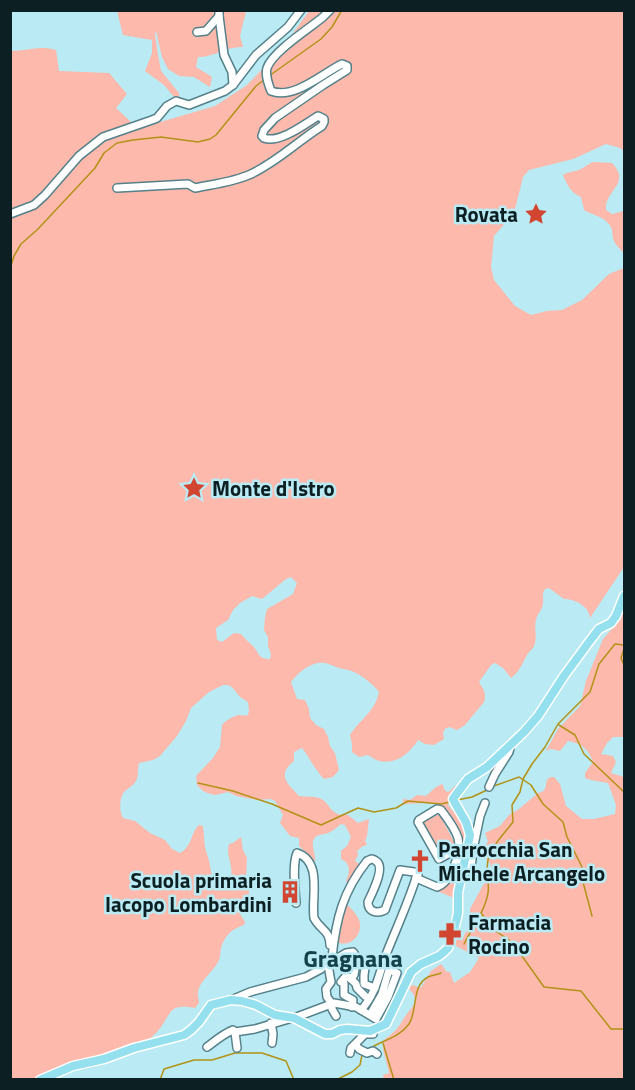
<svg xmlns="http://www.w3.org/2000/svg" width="635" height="1090" font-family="'Titillium Web',sans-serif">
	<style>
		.green { fill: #fdb9ab; fill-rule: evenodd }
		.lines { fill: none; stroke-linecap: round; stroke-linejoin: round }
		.stream { stroke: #b39217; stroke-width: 1.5 }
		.minor-casing { stroke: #54818a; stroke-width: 10 }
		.major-casing { stroke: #fff; stroke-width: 11 }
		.minor { stroke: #fff; stroke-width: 7 }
		.major { stroke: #94e0ee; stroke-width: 8 }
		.labels { text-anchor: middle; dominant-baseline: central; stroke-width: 5; stroke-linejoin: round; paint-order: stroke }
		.poi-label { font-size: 21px; font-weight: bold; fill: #0c1f22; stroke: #baeaf3; text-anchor: start }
		.quarter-label { font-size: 24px; font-weight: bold; fill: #15424a; stroke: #baeaf3 }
	</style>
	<rect width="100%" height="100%" fill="#baeaf3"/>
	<g class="green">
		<path d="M117,11H246L240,36L243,47C227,46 214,57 198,57L196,67L212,77L210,87L194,77L179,76L168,69L162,57L156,31L155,34L158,55L161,71L179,93L180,104L164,85L145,71L152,53V40L123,35Z"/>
		<path d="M309,11H624V151L620,148L606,144L573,159L529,170L523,177L514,213L494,236L491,267L494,280L515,306L531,315L547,311L562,310L582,300L609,274L624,268V567L590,618C589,606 575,599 564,599L549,588L545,589C541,595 544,596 543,603C543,609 537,614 536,620C534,627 537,636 535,643C534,649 530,650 527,655C522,664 520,671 511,678L503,668L495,663L491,665L479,682C483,689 487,693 484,702L465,725L457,730L449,727L445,729L443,733L444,739L434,745L425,744L418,740C407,758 387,770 368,755L359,757L352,752V744L350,735C360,719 375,712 379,692C374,685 363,676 354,672C348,669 341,669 336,667C329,664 325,662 318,663C307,665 297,674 291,682L297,699L305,700L309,709L310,718L316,725L324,729L328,737L330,746L335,753L339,770L333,777L324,779C315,770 310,758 302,748L294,752V761C276,775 288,784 299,796C306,797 313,796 319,798C332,803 328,816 348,815L358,823L369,819L367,836L365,841L367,844L365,846H363L357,851L358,855L355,861L362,866L350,884L346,881C350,873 351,863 341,859V851L347,846L351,837L345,825L341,824C337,827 333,831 328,833C322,835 314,834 313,842C312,849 316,855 315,862L311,857L299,846V838L290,836L280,823L283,815L275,801L271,799L257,800L236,796L228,792L215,795L207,793L203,791L197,785L196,776L213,758L220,747L222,725C225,721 233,716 239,715C242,715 245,716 248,715L249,711L248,702L240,697L232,687L228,685H223L209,692L191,708L186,721L177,736L160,756L153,760L139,763C137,769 139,776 136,781C133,786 129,787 125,791C119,797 119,811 123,818L135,821L150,833L165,840L172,849L180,853C192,847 191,832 199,825L203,826C204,833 204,840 205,847C206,852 208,856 209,861C212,874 211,887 229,882C236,867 225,857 229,844L233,843L241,837L243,850L247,858L246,878L249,892V901L242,906L240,914L245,922L244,925C232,929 225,935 221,948C220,952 221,957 218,962C213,972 199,981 198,993C197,996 199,999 199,1003L195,1008C171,1004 173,1009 161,1027C158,1031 154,1035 151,1038L36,1079L11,1080V51C29,51 38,45 56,50L59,71L109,73L127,94L116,108L131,122L157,123L215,106L247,85L280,51ZM291,577L297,583L293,594L267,609L265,617L264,630L268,637V646L271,654L270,659C258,659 260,654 253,646C249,642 245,639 241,634L234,633L222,642L217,640L216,628L228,620L233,610L240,603L252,596L262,599L286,579Z"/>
		<path d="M593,162L612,163C632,184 604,190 606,210L612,214L624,211V254C622,250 617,247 615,243C610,234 616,230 606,221C599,215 592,215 584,210L581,197C571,193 567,185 563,175C569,171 574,172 581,169C585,167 588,164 593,162Z"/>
		<path d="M624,611V737H613L607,743L601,754L613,756L616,762L611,773L624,777V1079L384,1080L383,1075L389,1073L383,1049L385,1039C394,1033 399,1027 404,1018C411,1007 422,1002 409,989L410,986L413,985L420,988L422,986L431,971L441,964L447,972H450L454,983L470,972L479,958L452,944L455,935L463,938L465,933L474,924L473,917L470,912V909L483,885L492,876C493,868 491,863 485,858V847L488,841L485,833L500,826L509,815L519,809L538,793L542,792L545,789L547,780L550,777H554L560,784L566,806L582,819H594L615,814L616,805L608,783L591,780L585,778V773L593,762C589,750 582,743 568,741L560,751L551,749L546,751L558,729L580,706L586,681L603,639L620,620Z"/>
		<path d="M442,784L443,785L444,789L447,792L450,791L455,786H457L449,801L448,805L460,820L467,835L456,899L433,889C436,889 439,890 442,889C451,886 463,845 462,837C461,829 448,809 441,806C432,801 414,804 403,804V799L410,800L417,795L426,796L436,787Z"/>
		<path d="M439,814L457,847L439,857L420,824Z"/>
		<path d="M345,904H346C351,908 360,917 360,924C361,936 351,946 339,943L337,939L340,933Z"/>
	</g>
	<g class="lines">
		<g class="stream">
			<path d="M269,76L321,39L332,27L342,10"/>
			<path d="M10,269L14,256L21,244L38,229L95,168L104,153L117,143L133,140L161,137L198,142L210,139L216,135L256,86L265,79"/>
			<path d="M624,649L621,658L624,665"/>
			<path d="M559,725L575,735L584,754L624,792"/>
			<path d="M198,783L233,791L272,804L321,825L358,808L374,812L396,808L408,801L441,804L450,802"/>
			<path d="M494,786L519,777L531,785L543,804L563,822L567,837L583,869V882L592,916"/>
			<path d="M457,800L472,797L487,790"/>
			<path d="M481,913L494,930L512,942L544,987L581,991L611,1029H624"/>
			<path d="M464,944C472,928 485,911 488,893C490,880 484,871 489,856C494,843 505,833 513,822L512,805L520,792L523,779L532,764L545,747L558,724L590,692L599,664L615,644L624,645"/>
			<path d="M383,1043L394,1080"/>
			<path d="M369,1049C382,1040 399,1038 409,1024C418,1010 411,986 428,977C432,975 437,975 441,973"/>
			<path d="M160,1080L164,1069L194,1060H212L235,1053H262L286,1061L294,1080"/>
			<path d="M336,1080L352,1072L360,1065L362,1055L363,1054"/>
		</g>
		<g class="minor-casing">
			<g id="minor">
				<path d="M219,10V16L224,55L232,72L233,85"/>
				<path d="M197,32L206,31L219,16"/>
				<path d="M117,188L188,184L195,188C214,184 234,182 251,174C277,162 298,141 322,126L324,122V119L318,116C305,124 279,144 264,138L262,136L264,130L275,118L323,85L347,70V66L342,64C323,73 294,100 271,91C268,83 265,75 267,68C272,52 310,28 323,17L330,10"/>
				<path d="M10,214L34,205L45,195L79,156L103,137L152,120L157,118L167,106L176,101L189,105L225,91L233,85L256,55L288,27L301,10"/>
				<path d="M489,787L495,774L509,752L511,744"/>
				<path d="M467,854L470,856L469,871L471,868L473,850L480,816L485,803"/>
				<path d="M416,878L437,887C451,882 462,852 458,838C455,828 447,818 441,810L437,809L419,820L418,822L439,859L459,848"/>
				<path d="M296,903C295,889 292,865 297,853C323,862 311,897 314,918C320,930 330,930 330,945"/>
				<path d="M366,961L364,975V984L375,988"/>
				<path d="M330,963L346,953L353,952L357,958L383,965"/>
				<path d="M328,965L331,982L326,989L327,997L332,1004V1009L336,1016"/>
				<path d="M351,979L346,976L341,982L344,983V995L353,1000L352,1007"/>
				<path d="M351,979L356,984L357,988L365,996"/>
				<path d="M351,979L354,975L357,958"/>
				<path d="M231,1000L250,992L306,977L321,969L332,957C336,919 343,891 367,861C372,859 372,858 376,861C386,867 372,893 368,902C368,912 377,914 385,910L400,870L414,872L418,875L416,878"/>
				<path d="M361,1010C377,993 379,972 387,952C397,927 408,903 416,878"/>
				<path d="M294,1018L334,1003L356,1007L376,1019L388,997L397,973L389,970L382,994L370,1015"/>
				<path d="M271,1023L273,1034L272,1043"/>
				<path d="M235,1032L237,1048"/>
				<path d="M356,1045L359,1049L367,1053L373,1051L377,1054"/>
				<path d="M207,1047C215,1041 223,1034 233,1030L235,1032L255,1029L289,1019"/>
				<path d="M350,1053L351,1048L365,1034H373"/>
			</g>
		</g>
		<g class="major-casing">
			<path id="major" d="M40,1080L73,1066L104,1059L134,1048L184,1035L191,1030L199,1022L211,1005L231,1000L242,1001L256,1005L275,1015L294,1018L325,1034H332L340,1030L347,1029L370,1031L386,1024L411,972L421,964L439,956L444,952L448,948L455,926L458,913V893L470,835L466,822L455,803L453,799L455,796L468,779L487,767L524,732L538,716L564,676L589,642L599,629L611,623L616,616L624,596"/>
		</g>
		<use href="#minor" class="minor"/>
		<use href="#major" class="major"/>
	</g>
	<defs>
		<g id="sight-bare" transform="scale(1.8)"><path d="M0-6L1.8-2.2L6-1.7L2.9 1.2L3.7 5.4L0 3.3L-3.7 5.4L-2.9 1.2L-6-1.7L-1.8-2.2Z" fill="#d24631" stroke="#baeaf3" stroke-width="2.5" paint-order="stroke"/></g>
		<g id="church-bare" transform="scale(1.8)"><path d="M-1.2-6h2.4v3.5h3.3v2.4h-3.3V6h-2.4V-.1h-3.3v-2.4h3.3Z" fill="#d24631" stroke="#baeaf3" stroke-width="2.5" paint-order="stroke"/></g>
		<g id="building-bare" transform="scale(1.8)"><path d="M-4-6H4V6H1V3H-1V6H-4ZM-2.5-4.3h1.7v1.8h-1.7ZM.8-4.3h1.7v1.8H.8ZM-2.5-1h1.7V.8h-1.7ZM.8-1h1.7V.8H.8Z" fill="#d24631" stroke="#baeaf3" stroke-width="2.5" paint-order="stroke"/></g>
		<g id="pharmacy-bare" transform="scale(1.8)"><path d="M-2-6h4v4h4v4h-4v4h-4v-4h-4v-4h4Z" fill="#d24631" stroke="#baeaf3" stroke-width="2.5" paint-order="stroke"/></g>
	</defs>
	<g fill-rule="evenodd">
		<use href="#sight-bare" x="536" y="214"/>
		<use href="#sight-bare" x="194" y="488"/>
		<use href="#church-bare" x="420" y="861"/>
		<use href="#building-bare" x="290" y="892"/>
		<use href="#pharmacy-bare" x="450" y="934"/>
	</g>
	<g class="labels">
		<g class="poi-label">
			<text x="518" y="214" text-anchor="end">Rovata</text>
			<text x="212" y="488">Monte d'Istro</text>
			<text x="438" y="849">Parrocchia San<tspan x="438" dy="24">Michele Arcangelo</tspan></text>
			<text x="272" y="880" text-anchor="end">Scuola primaria<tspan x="272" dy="24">Iacopo Lombardini</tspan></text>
			<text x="468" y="922">Farmacia<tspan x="468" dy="24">Rocino</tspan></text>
		</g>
		<g class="quarter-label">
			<text x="353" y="958">Gragnana</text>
		</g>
	</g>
	<rect width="635" height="1090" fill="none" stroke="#0c1f22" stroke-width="24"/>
</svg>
